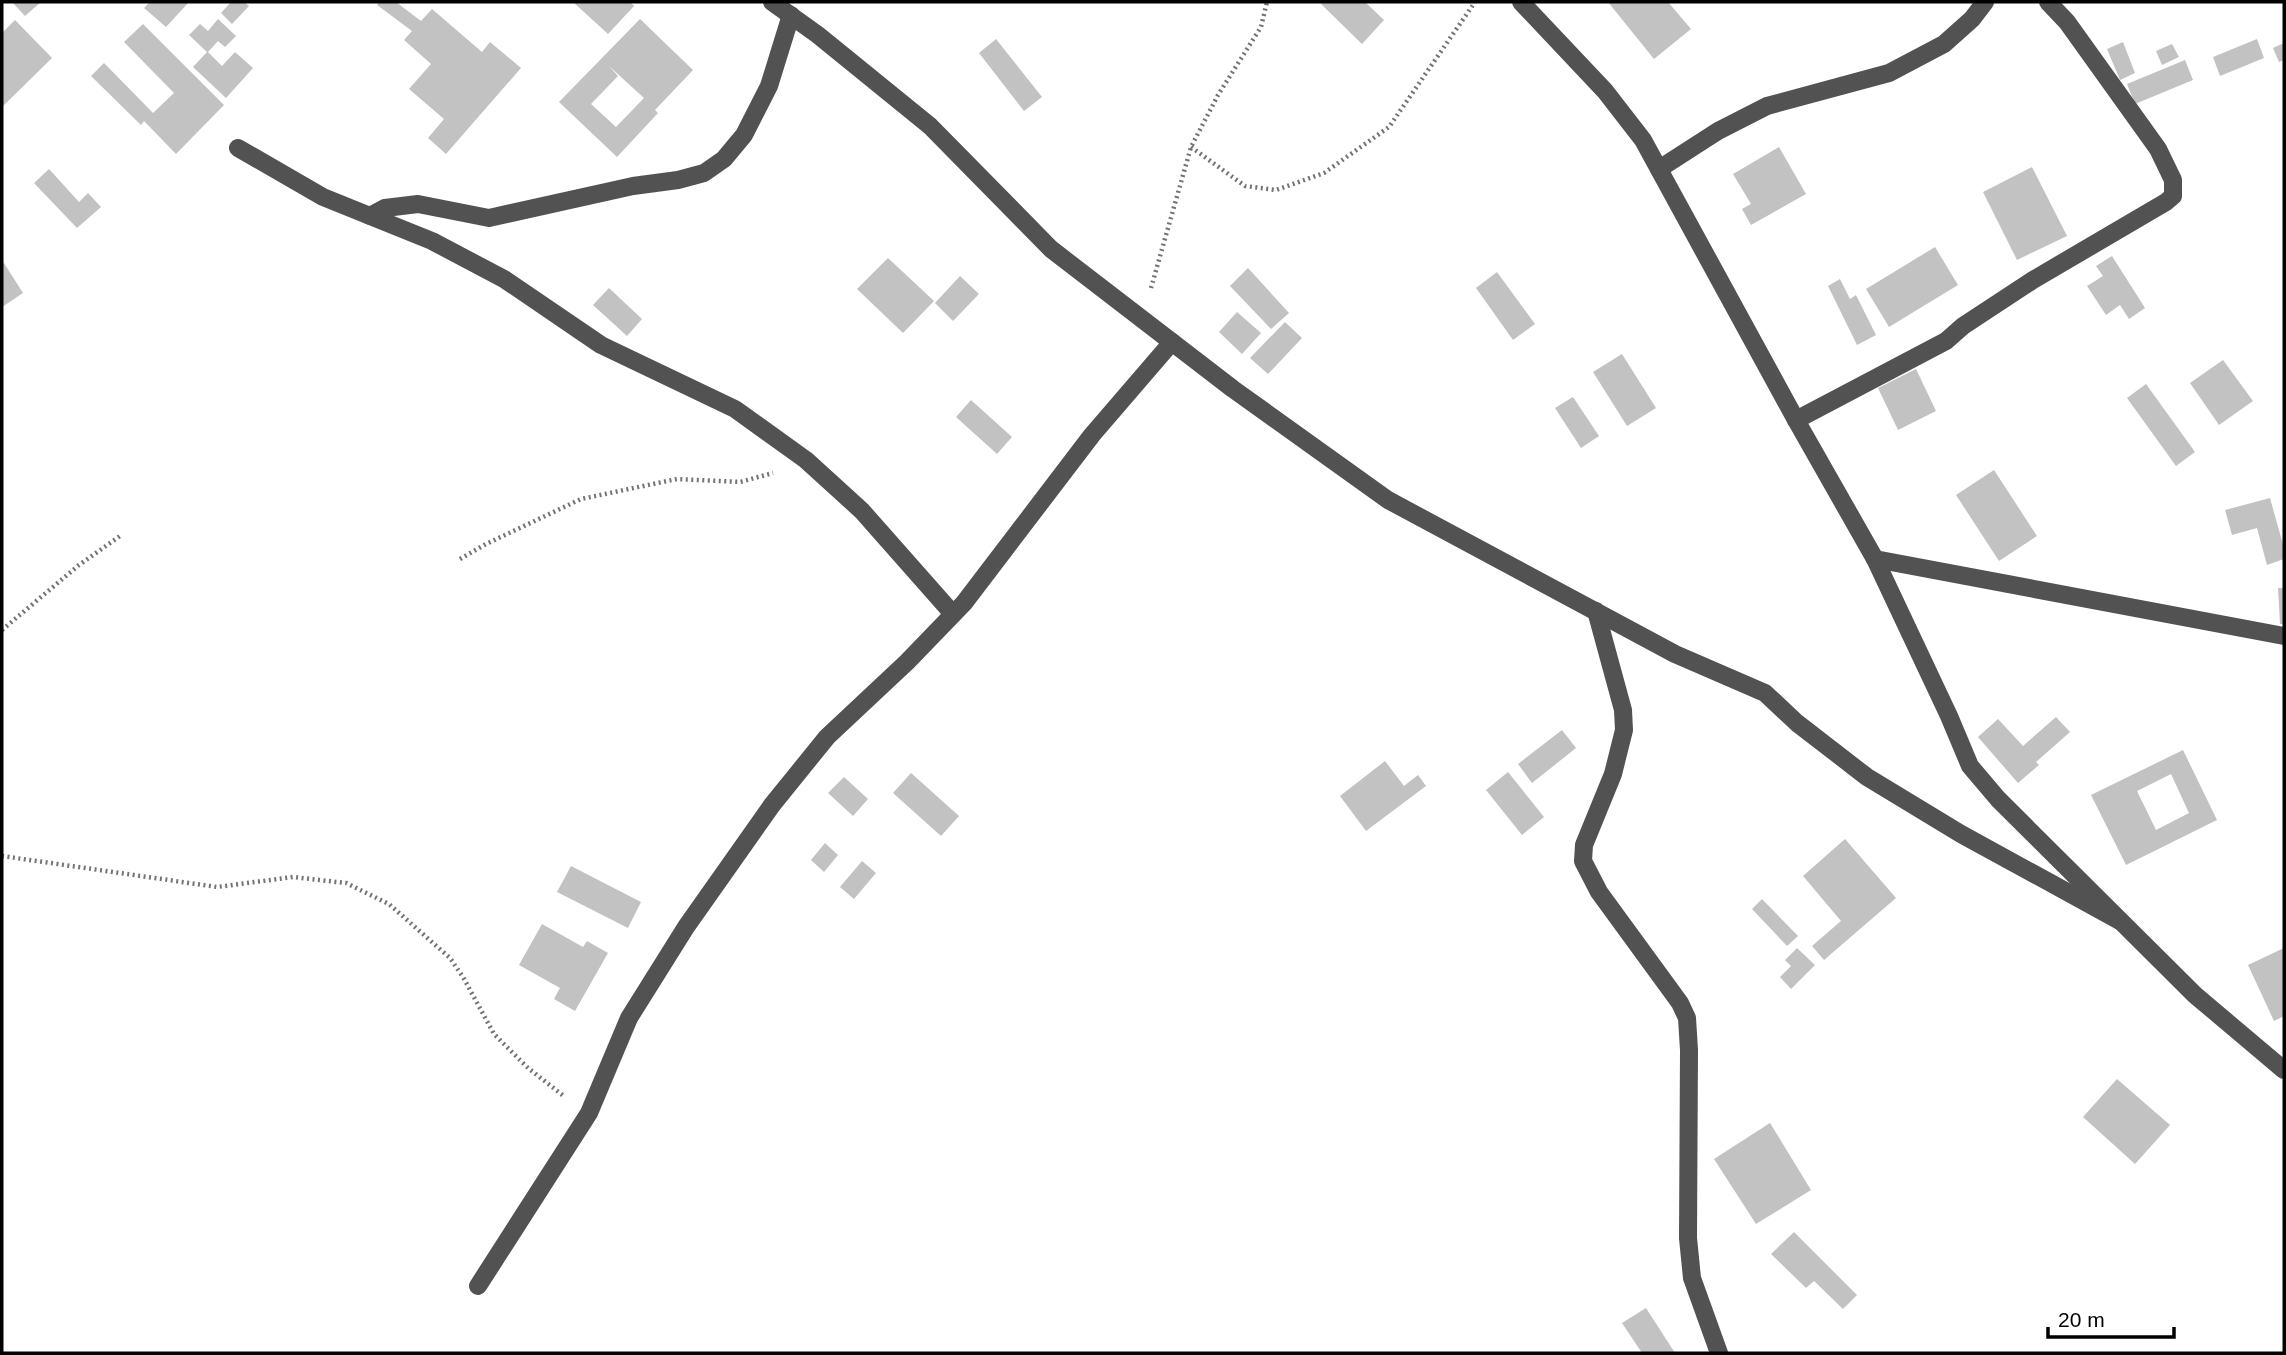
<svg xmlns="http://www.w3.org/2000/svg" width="2286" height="1355" font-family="Helvetica,sans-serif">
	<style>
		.building { fill: #c2c2c2; fill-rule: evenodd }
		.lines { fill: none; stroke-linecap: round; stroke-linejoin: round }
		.path { stroke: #747474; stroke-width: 4.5; stroke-dasharray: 2 3.5; stroke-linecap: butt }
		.minor { stroke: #525252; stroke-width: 18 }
	</style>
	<rect width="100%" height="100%" fill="#fff"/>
	<g class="building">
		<path d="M12,2H41L25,16Z"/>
		<path d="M150,2H189L166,27L144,8Z"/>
		<path d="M231,2H244L249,6L232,24L221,13Z"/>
		<path d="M379,2H396L421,21L432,9L482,52L490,42L521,68L446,154L428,138L444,119L409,89L431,64L404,40L412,31L377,5Z"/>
		<path d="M573,2H630L634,6L608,34Z"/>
		<path d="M1324,2H1365L1384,20L1362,44L1321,4Z"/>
		<path d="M1608,2H1668L1691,29L1654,59Z"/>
		<path d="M218,19L236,36L225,47L218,41L208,52L222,66L235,52L253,68L226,98L193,67L207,52L189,35L200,24L208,31Z"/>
		<path d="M640,19L693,70L655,110L658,113L617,157L559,102ZM609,66L644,98L616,127L591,104L618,76Z"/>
		<path d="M15,20L52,58L2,107V33Z"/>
		<path d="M143,24L224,105L176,154L144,121L141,125L91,76L104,63L153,113L174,93L124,42Z"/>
		<path d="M996,39L1042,97L1024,111L979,53Z"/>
		<path d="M2257,39L2264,58L2220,76L2213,57Z"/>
		<path d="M2123,42L2135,73L2120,80L2107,49Z"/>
		<path d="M2284,43V60L2279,62L2273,48Z"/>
		<path d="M2172,44L2179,57L2162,65L2156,51Z"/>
		<path d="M2185,60L2193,80L2135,104L2127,84Z"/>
		<path d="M1779,147L1806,194L1751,225L1742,209L1751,204L1733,174Z"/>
		<path d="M2032,167L2067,236L2017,260L1983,192Z"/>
		<path d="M49,169L79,202L88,193L101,207L77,228L34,183Z"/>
		<path d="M1935,247L1958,285L1889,327L1866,289Z"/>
		<path d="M2112,256L2145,308L2129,319L2120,305L2106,315L2087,286L2103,276L2096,266Z"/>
		<path d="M888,258L934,301L903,333L857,289Z"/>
		<path d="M2,260L23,293L2,307Z"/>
		<path d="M1248,268L1289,313L1271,329L1230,286Z"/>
		<path d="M1497,272L1535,324L1513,340L1476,288Z"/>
		<path d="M960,276L979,294L953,321L935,303Z"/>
		<path d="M1840,279L1850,299L1856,295L1876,335L1857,345L1828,286Z"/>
		<path d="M609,288L642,319L627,336L593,305Z"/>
		<path d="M1237,312L1261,333L1242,354L1219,332Z"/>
		<path d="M1285,322L1302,338L1268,374L1250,358Z"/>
		<path d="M1622,354L1656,408L1627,426L1593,372Z"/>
		<path d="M2223,360L2253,401L2219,425L2190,383Z"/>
		<path d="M1916,369L1936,411L1898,430L1878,388Z"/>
		<path d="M2146,384L2195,452L2176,466L2127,398Z"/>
		<path d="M1573,397L1599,436L1581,448L1555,408Z"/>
		<path d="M971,400L1012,437L997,454L956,417Z"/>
		<path d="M1994,470L2037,536L1999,561L1956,495Z"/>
		<path d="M2270,498L2284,548V559L2267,565L2257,528L2232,535L2225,510Z"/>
		<path d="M2278,588H2284V624H2280Z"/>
		<path d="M2056,717L2070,732L2036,762L2039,765L2018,783L1978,737L1998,719L2023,746Z"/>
		<path d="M1562,730L1576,748L1532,783L1518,764Z"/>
		<path d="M2183,750L2217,820L2126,865L2091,795ZM2171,774L2189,813L2156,830L2137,791Z"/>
		<path d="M1385,761L1404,786L1418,775L1426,786L1366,831L1340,796Z"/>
		<path d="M1508,772L1544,817L1522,835L1486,790Z"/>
		<path d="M911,773L959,816L941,836L893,793Z"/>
		<path d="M844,777L868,799L853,816L828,793Z"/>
		<path d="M1845,839L1896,898L1824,960L1812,946L1841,921L1803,876Z"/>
		<path d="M825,843L838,855L824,872L811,860Z"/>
		<path d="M862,861L876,873L854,899L840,887Z"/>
		<path d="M571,866L641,902L628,928L557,892Z"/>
		<path d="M1762,899L1798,936L1787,946L1752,909Z"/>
		<path d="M542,924L583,947L587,941L608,953L575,1011L554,999L560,988L519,965Z"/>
		<path d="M1797,948L1815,965L1791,989L1780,977L1791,966L1785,960Z"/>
		<path d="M2284,948V1016L2274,1021L2248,965Z"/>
		<path d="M2117,1079L2170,1125L2135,1164L2083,1117Z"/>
		<path d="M1770,1123L1811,1190L1756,1224L1714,1159Z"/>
		<path d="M1794,1232L1857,1295L1843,1309L1814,1281L1806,1288L1771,1254Z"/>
		<path d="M1646,1308L1675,1353H1642L1622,1323Z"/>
	</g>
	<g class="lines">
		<g class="path">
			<path d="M1191,147L1245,186L1276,190L1324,173L1389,127L1475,2"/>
			<path d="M1151,288L1191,147L1218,95L1261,27L1267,2"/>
			<path d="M460,559L486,544L581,499L677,479L740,482L773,473"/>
			<path d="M2,630L79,565L120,536"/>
			<path d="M2,856L217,887L293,877L346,883L389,904L450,958L463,977L494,1034L528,1068L565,1097"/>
		</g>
		<g class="minor">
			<path d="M772,2L818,35L930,126L1051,249L1233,389L1388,500L1675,654L1765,693L1797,723L1867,777L1961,834L2120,921"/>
			<path d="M1521,2L1605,91L1643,140L1796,420L1875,559L1949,716L1970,766L1998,799L2195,995L2284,1070"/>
			<path d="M238,148L323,197L432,241L504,279L601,345L735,409L806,460L862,511L953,614"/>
			<path d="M1659,169L1718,131L1767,106L1889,73L1944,44L1972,19L1985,2"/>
			<path d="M370,216L385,208L418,204L489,218L633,186L678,180L704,173L724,159L744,135L769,86L791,15"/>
			<path d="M1796,420L1946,341L1963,326L2033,280L2166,202L2173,196V180L2158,149L2067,22L2048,2"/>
			<path d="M1875,559L2284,636"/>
			<path d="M1596,611L1623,710L1624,730L1613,774L1584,845L1583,861L1599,892L1680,1003L1687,1018L1689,1050L1688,1238L1692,1278L1719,1353"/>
			<path d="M478,1286L589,1113L629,1018L686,927L772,805L827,737L907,662L964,603L1092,435L1172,342"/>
		</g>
	</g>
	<rect width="2286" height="1355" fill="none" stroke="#000000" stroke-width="7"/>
	<path d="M2048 1327v10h126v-10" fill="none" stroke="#000000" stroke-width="3.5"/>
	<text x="2058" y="1327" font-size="21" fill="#000000" stroke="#ffffff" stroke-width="5" paint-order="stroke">20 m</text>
</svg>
